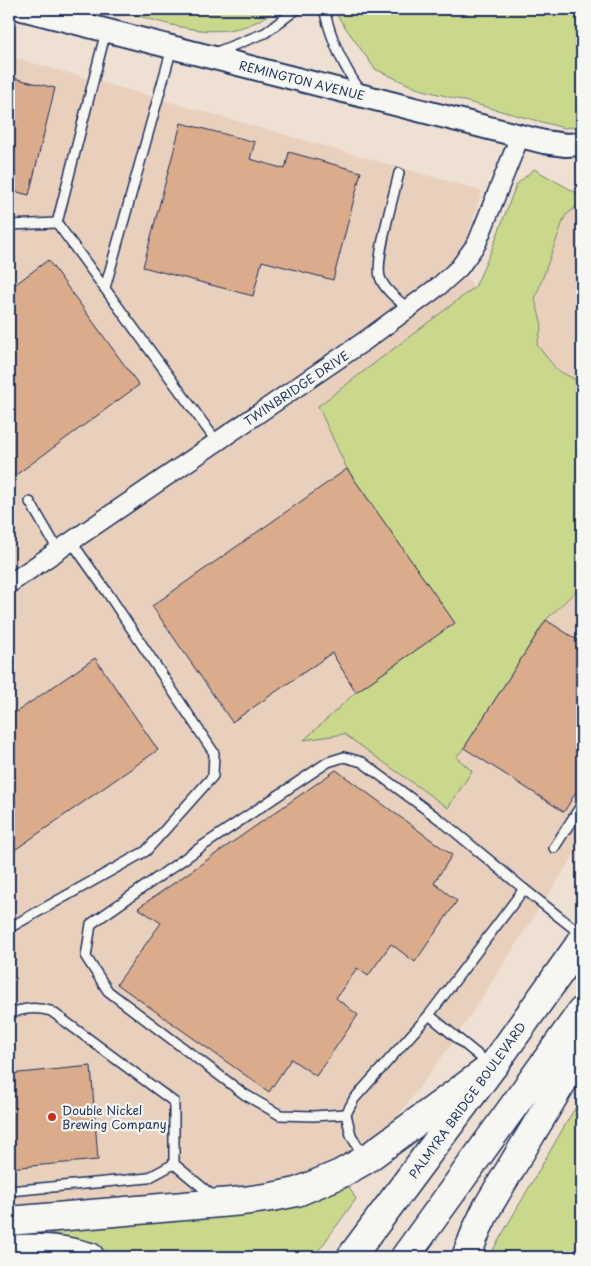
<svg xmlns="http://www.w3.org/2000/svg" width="591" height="1266" font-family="'Playpen Sans',sans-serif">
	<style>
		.built { fill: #e8d0bd }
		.green { fill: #cad88c; stroke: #728475 }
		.building { fill: #daac8b; stroke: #1b2f5e }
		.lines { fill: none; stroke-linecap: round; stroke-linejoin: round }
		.service-casing { stroke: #1b2f5e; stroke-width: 12 }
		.minor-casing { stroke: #1b2f5e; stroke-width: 21 }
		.tertiary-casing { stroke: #1b2f5e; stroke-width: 26 }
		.trunk-casing { stroke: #1b2f5e; stroke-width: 31 }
		.service { stroke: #f6f6f2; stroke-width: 9 }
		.minor { stroke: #f6f6f2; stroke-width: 18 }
		.tertiary { stroke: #f6f6f2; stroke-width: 22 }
		.trunk { stroke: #f6f6f2; stroke-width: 28 }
		.poi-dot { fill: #c8321e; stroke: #f6f6f2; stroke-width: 2 }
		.labels { text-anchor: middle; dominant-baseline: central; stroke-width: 4.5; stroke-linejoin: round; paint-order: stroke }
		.street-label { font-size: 12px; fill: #1b2f5e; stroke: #f6f6f2 }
		.poi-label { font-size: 12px; fill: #1b2f5e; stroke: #f6f6f2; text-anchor: start }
	</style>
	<rect width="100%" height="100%" fill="#eee0d3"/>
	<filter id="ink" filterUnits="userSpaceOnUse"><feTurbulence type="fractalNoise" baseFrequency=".02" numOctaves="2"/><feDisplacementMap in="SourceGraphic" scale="10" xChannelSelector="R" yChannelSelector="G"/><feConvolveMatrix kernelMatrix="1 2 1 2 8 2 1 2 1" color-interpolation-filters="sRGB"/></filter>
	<g filter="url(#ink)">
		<g class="built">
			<path d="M9,56L482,191L458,267L582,422V843L451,1045L383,1136L267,1191L9,1223Z"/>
			<path d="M582,202V383L557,370L537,345L542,325L535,299L565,216Z"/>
		</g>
		<g class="green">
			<path d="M114,9H276C227,50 168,23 114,9Z"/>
			<path d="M337,9H582V126L564,128L416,88L375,69L338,17Z"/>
			<path d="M534,169L582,196V202L565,216L535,299L542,325L537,345L557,370L582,383V585L546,620L464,748L456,757L472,771L448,808L344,734L304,740L356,692L454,623L347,469L318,406L475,287L492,249L516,185Z"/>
			<path d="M582,1099V1257H489L572,1113Z"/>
			<path d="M347,1184L356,1199L314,1257H115L92,1244L31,1228Z"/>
		</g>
		<g class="building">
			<path d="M9,77L55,88L29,195L9,190Z"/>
			<path d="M181,123L255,142L250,159L285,169L289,152L361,172L333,280L262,261L253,296L143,267Z"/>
			<path d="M48,260L139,385L9,480V289Z"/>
			<path d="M347,469L455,623L356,692L332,653L232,722L152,606Z"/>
			<path d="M546,620L582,643V782L564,812L464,748Z"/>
			<path d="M95,658L158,750L9,854V717Z"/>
			<path d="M336,770L452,855L434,883L457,901L415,962L391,944L368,976L357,968L336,998L358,1015L316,1076L291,1059L269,1092L117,984L161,923L138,908Z"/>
			<path d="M91,1066L98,1160L9,1168V1074Z"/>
		</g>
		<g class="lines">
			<g class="service-casing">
				<g id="service">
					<path d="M324,9C331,39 342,65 360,90"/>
					<path d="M106,31L57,223L217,442"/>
					<path d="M214,53L265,33L297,9"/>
					<path d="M399,173C394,195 375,259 380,277C384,290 399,300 408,309"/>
					<path d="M9,225L57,223"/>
					<path d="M105,288L172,48"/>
					<path d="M30,502L58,550"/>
					<path d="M554,848L582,804"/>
					<path d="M9,928L146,851L213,776L214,753L107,592L71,541"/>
					<path d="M9,1014C24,1008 35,1007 51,1011L174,1102V1164L214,1197"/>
					<path d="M429,1015L489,1064"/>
					<path d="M346,1114L313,1116L280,1115L244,1094L108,991L86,957L91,924L204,845L328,762L344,757L362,762L443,822L524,889"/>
					<path d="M364,1158L351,1135L346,1114L354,1099L429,1015L524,889L582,935"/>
					<path d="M9,1191L148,1178L174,1164"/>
				</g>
			</g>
			<g class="minor-casing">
				<path id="minor" d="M9,584L366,340L439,286L459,268L477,243L520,136"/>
			</g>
			<g class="tertiary-casing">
				<path id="tertiary" d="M22,9L544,142L566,145L582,144"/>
			</g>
			<g class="trunk-casing">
				<g id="trunk">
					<path d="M9,1221L243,1201L272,1197L297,1192L340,1174L365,1160L493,1066"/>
					<path d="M9,1250C37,1247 62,1248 90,1257"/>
					<path d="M351,1257L493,1066L582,941"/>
					<path d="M405,1257L582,1011"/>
					<path d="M466,1257L477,1229L487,1208L564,1079L582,1041"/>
				</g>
			</g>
			<use href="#service" class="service"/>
			<use href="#minor" class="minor"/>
			<use href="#tertiary" class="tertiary"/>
			<use href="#trunk" class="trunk"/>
		</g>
	</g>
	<circle class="poi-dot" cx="52" cy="1117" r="5"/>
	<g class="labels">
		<g class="street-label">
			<text transform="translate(302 80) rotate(14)">REMINGTON AVENUE</text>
			<text transform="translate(296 388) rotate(-34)">TWINBRIDGE DRIVE</text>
			<text transform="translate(467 1100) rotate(-54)">PALMYRA BRIDGE BOULEVARD</text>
		</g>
		<g class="poi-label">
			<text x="62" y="1110">Double Nickel<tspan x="62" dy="14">Brewing Company</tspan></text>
		</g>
	</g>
	<rect width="591" height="1266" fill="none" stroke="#f6f6f2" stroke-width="30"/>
	<rect x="15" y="15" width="561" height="1236" fill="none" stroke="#1b2f5e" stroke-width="2" filter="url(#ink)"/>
</svg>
